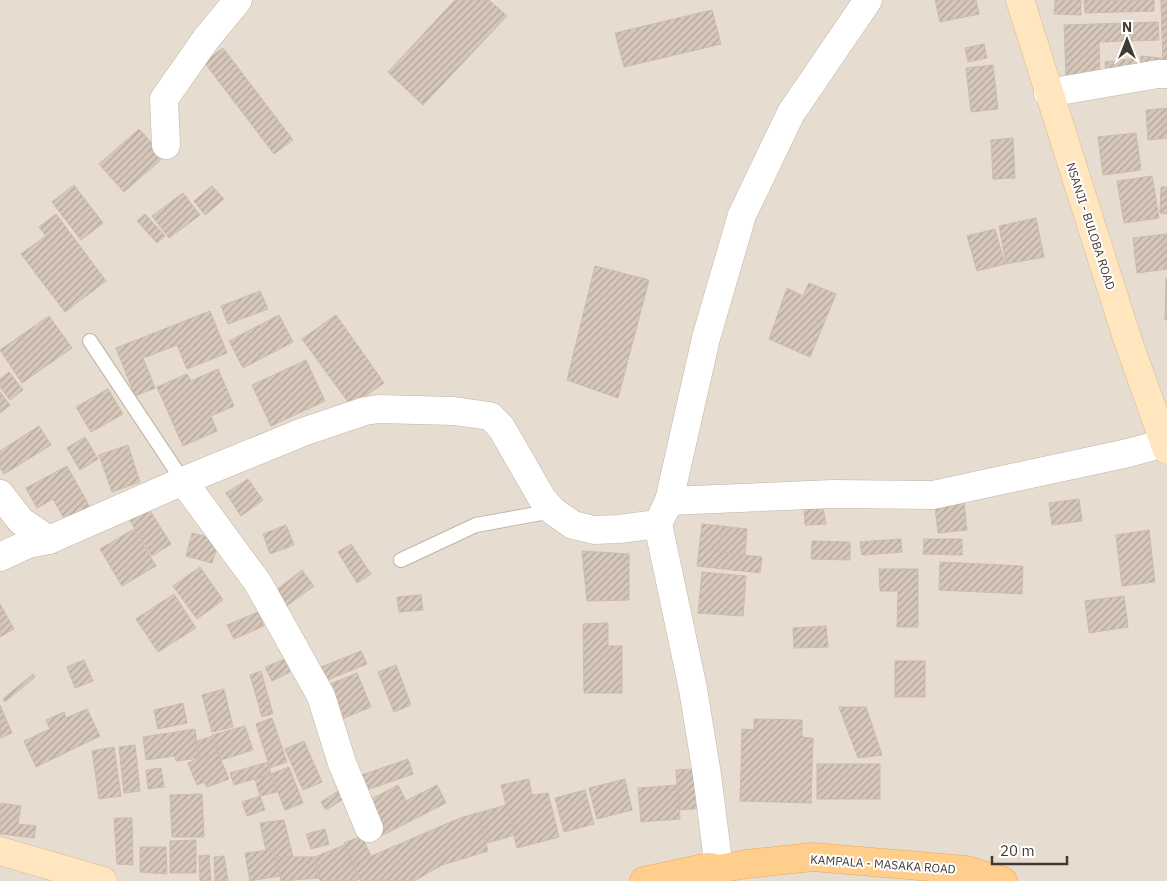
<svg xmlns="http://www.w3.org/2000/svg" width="1167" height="881" font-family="'IBM Plex Sans',sans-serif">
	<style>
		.residential { fill: #e6dcd0 }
		.building { fill: url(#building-hatch); stroke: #cebbaa }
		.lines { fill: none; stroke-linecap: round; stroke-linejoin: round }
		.lane-casing { stroke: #c0b4a7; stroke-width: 16 }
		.street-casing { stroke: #c0b4a7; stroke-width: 29 }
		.secondary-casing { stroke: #d7ba92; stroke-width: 29 }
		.primary-casing { stroke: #e6a85b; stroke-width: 29 }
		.lane { stroke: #fff; stroke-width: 14 }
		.street { stroke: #fff; stroke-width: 28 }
		.secondary { stroke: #ffe6be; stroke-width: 28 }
		.primary { stroke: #ffce8d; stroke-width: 28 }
		.labels { text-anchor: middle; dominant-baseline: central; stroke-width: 4; stroke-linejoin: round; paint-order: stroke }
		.street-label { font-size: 12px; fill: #433a32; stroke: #fff }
	</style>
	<defs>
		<pattern id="building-hatch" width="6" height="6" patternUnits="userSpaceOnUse" patternTransform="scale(1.25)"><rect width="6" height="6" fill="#d6c7ba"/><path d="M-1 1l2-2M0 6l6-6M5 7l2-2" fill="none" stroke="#afa398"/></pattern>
	</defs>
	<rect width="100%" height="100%" fill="#f2ebe2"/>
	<rect class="residential" x="0" y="0" width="1167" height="881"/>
	<g class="building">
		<path d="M455,0H489L507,16L423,105L388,72Z"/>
		<path d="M935,0H976L979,14L940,22Z"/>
		<path d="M1055,0H1081V15L1054,14Z"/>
		<path d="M1084,0H1154V11L1085,13Z"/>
		<path d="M1161,0H1167V67H1163Z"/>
		<path d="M712,10L721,44L624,67L615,33Z"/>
		<path d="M1158,22L1159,40L1099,42L1100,74L1066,75L1064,25Z"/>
		<path d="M984,44L987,58L968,62L965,48Z"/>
		<path d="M223,48L293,140L274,154L204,62Z"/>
		<path d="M1141,56L1161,58L1160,72L1140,70Z"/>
		<path d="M1137,58L1138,73L1106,76L1105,62Z"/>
		<path d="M993,65L998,109L971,112L966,68Z"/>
		<path d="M1167,108V138L1148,140L1146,110Z"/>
		<path d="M139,129L164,157L124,192L99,164Z"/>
		<path d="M1136,133L1141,170L1103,175L1098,137Z"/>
		<path d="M1013,138L1015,178L993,179L991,140Z"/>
		<path d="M1152,176L1159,218L1124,223L1117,181Z"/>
		<path d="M74,185L103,223L81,240L52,202Z"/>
		<path d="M212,186L224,199L205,215L194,201Z"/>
		<path d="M1161,187H1167V214L1160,213Z"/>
		<path d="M183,193L200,215L169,238L152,216Z"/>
		<path d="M56,214L106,281L65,312L21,254L46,236L39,227Z"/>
		<path d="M145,214L165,236L157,243L137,221Z"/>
		<path d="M1036,218L1044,257L1006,264L999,226Z"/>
		<path d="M995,229L1005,264L977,271L967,236Z"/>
		<path d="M1167,234V269L1137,273L1133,238Z"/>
		<path d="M595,266L649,280L618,398L567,380Z"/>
		<path d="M1166,278H1167V320H1165Z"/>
		<path d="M809,283L836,294L810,357L769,339L787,288L803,296Z"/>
		<path d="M260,291L268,309L228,324L221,306Z"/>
		<path d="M210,311L227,353L187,369L177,345L143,358L155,388L135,396L116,348Z"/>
		<path d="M279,315L293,342L243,368L229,341Z"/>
		<path d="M336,315L384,383L351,406L302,339Z"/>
		<path d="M49,316L72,348L22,383L0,350Z"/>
		<path d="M306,360L325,401L271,426L252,385Z"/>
		<path d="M218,369L234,406L211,416L217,431L183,446L157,387L187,374L191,381Z"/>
		<path d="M9,372L23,390L10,400L0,387V379Z"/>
		<path d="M108,389L123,414L91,432L76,407Z"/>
		<path d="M0,392L10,405L0,413Z"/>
		<path d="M39,426L51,445L4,474L0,468V451Z"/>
		<path d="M85,437L98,459L80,470L67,448Z"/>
		<path d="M128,445L140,482L112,492L99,455Z"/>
		<path d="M67,466L91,509L66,522L53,499L37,508L26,488Z"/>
		<path d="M248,479L263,500L241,516L226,493Z"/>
		<path d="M1079,499L1082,521L1052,525L1049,503Z"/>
		<path d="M964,503L967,530L938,533L935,506Z"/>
		<path d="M823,508L826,524L805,525L804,509Z"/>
		<path d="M149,509L171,544L152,556L130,521Z"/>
		<path d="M702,524L722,526L719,552L762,557L760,573L697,566Z"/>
		<path d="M286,525L294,545L270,554L263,534Z"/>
		<path d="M722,526L747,529L745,555L719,552Z"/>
		<path d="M134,529L156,566L122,586L100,549Z"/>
		<path d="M1149,530L1155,582L1122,586L1116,535Z"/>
		<path d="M192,533L219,540L212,563L186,556Z"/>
		<path d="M901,539L902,552L862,555L860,542Z"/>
		<path d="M924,539H962V555L923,554Z"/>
		<path d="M812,541L850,542V560L811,559Z"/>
		<path d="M351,544L371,574L357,583L338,552Z"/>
		<path d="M582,551L629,554V600L587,601Z"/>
		<path d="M940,562L1023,566L1022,594L939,590Z"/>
		<path d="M200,567L223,600L197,619L173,586Z"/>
		<path d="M879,569H918V627H897L898,591H880Z"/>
		<path d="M302,570L314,586L281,610L270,595Z"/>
		<path d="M702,572L746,576L743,616L698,613Z"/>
		<path d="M174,594L196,628L158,652L136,619Z"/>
		<path d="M421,595L423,610L399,612L397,597Z"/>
		<path d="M1124,596L1128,627L1089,633L1085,601Z"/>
		<path d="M0,604L14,629L0,637Z"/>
		<path d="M258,612L264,626L234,639L227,625Z"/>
		<path d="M608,623V646H622V693H584L583,624Z"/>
		<path d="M826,626L828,647L794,648L793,628Z"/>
		<path d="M361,651L367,664L320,683L314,670Z"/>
		<path d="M285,659L290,672L272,681L265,667Z"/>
		<path d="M84,660L93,681L75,688L67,667Z"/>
		<rect x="895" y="661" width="30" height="36"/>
		<path d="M396,665L411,705L394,712L378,672Z"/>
		<path d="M261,671L273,714L262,717L250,675Z"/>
		<path d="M357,673L371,707L334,722L320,688Z"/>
		<path d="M33,674L35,677L5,702L3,699Z"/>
		<path d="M224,689L233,727L212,732L202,695Z"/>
		<path d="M183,703L187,723L158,729L154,710Z"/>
		<path d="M0,705L12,733L0,738Z"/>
		<path d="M839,707H866L882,755L858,758Z"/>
		<path d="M87,709L100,736L36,767L24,741L50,729L46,720L64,712L66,718Z"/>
		<path d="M272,718L287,762L270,768L256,724Z"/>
		<path d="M754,719L802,720V737L813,738L811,803L740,801L742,729L754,730Z"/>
		<path d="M245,726L253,750L221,760L212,735Z"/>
		<path d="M195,729L199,758L176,761L175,756L146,760L143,737Z"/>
		<path d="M213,736L218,753L199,758L197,741Z"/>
		<path d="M304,741L322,782L303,790L285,749Z"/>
		<path d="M135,745L140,791L124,793L119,747Z"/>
		<path d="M114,747L121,796L99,799L92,751Z"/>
		<path d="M218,753L229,779L207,787L204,782L197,785L188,763L199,758Z"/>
		<path d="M408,759L413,774L361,792L356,777Z"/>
		<path d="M268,762L271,774L234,785L230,773Z"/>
		<rect x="817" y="764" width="63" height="35"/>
		<path d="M289,767L303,803L285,810L271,774Z"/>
		<path d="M161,768L164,787L148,789L146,770Z"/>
		<path d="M694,769L707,808L679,810L676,770Z"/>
		<path d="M271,774L277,792L260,796L255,779Z"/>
		<path d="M529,779L532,795L548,793L559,837L517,848L501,785Z"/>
		<path d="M625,779L632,810L597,819L589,788Z"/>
		<path d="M398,785L406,801L437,785L446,803L379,837L362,804Z"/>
		<path d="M678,785L680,819L641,822L638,788Z"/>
		<path d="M343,788L348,796L326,810L321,802Z"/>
		<path d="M585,790L594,824L564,832L555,798Z"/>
		<path d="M202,794L204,837H172L170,795Z"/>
		<path d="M260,796L265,810L247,816L242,802Z"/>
		<path d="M0,803L21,806L18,824L36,826L34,838L0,834Z"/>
		<path d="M506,805L515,835L487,843L478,813Z"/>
		<path d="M478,813L488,851L442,865L414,881H361L353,864L460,818Z"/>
		<path d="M114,818H132L133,865L117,864Z"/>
		<path d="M284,820L293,857H276L270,850H266L260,823Z"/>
		<path d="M325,829L329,844L311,849L306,834Z"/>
		<path d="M362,836L371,857L353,864L344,843Z"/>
		<path d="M196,840V873H170V841Z"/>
		<path d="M344,845L360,879L354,881H320L315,857Z"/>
		<path d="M140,847H166L167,874L140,872Z"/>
		<path d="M270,850L276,857L280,876L250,881L245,853Z"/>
		<path d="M209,855L211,881H200L199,856Z"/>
		<path d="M224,856L228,881H215L214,857Z"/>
		<path d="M276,857H315L319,878L281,881Z"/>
	</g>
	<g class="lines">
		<g class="lane-casing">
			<g id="lane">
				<path d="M90,341L183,481"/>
				<path d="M401,560L476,525L553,511"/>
			</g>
		</g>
		<g class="street-casing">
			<g id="street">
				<path d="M1048,93L1158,74H1167"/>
				<path d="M166,145L164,99L206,39L238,0"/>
				<path d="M183,481L258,583L321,696L342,763L369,828"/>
				<path d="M0,494L21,521L49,540"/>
				<path d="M669,501L833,494L933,495L1128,453L1165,443"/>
				<path d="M0,557L28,544L49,540L183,481L303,432L365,411L379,409L453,411L490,416L501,427L543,500L553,511L573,525L594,530L619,529L658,524"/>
				<path d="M719,869L707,775L693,689L658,524L669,501L706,338L742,215L791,113L868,0"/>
			</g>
		</g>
		<g class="secondary-casing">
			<g id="secondary">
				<path d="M1020,0L1127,338L1167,450"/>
				<path d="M0,851L103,881"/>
			</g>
		</g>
		<g class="primary-casing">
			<path id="primary" d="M644,881L709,867L719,869L746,864L813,857L966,870L1003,881"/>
		</g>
		<use href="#lane" class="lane"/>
		<use href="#street" class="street"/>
		<use href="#secondary" class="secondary"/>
		<use href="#primary" class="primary"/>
	</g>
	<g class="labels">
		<g class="street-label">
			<text transform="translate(1091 226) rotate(72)">NSANJI - BULOBA ROAD</text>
			<text transform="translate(883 864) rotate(4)">KAMPALA - MASAKA ROAD</text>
		</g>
	</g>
	<g transform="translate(1127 40)" stroke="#ffffff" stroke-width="4" paint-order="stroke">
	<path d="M0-4L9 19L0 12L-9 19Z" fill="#433a32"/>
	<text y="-8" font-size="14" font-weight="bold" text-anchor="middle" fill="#433a32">N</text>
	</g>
	<path d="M992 856v8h75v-8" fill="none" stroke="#433a32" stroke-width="2.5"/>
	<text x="1000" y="856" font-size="15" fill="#433a32" stroke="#ffffff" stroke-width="4" paint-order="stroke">20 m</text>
</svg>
